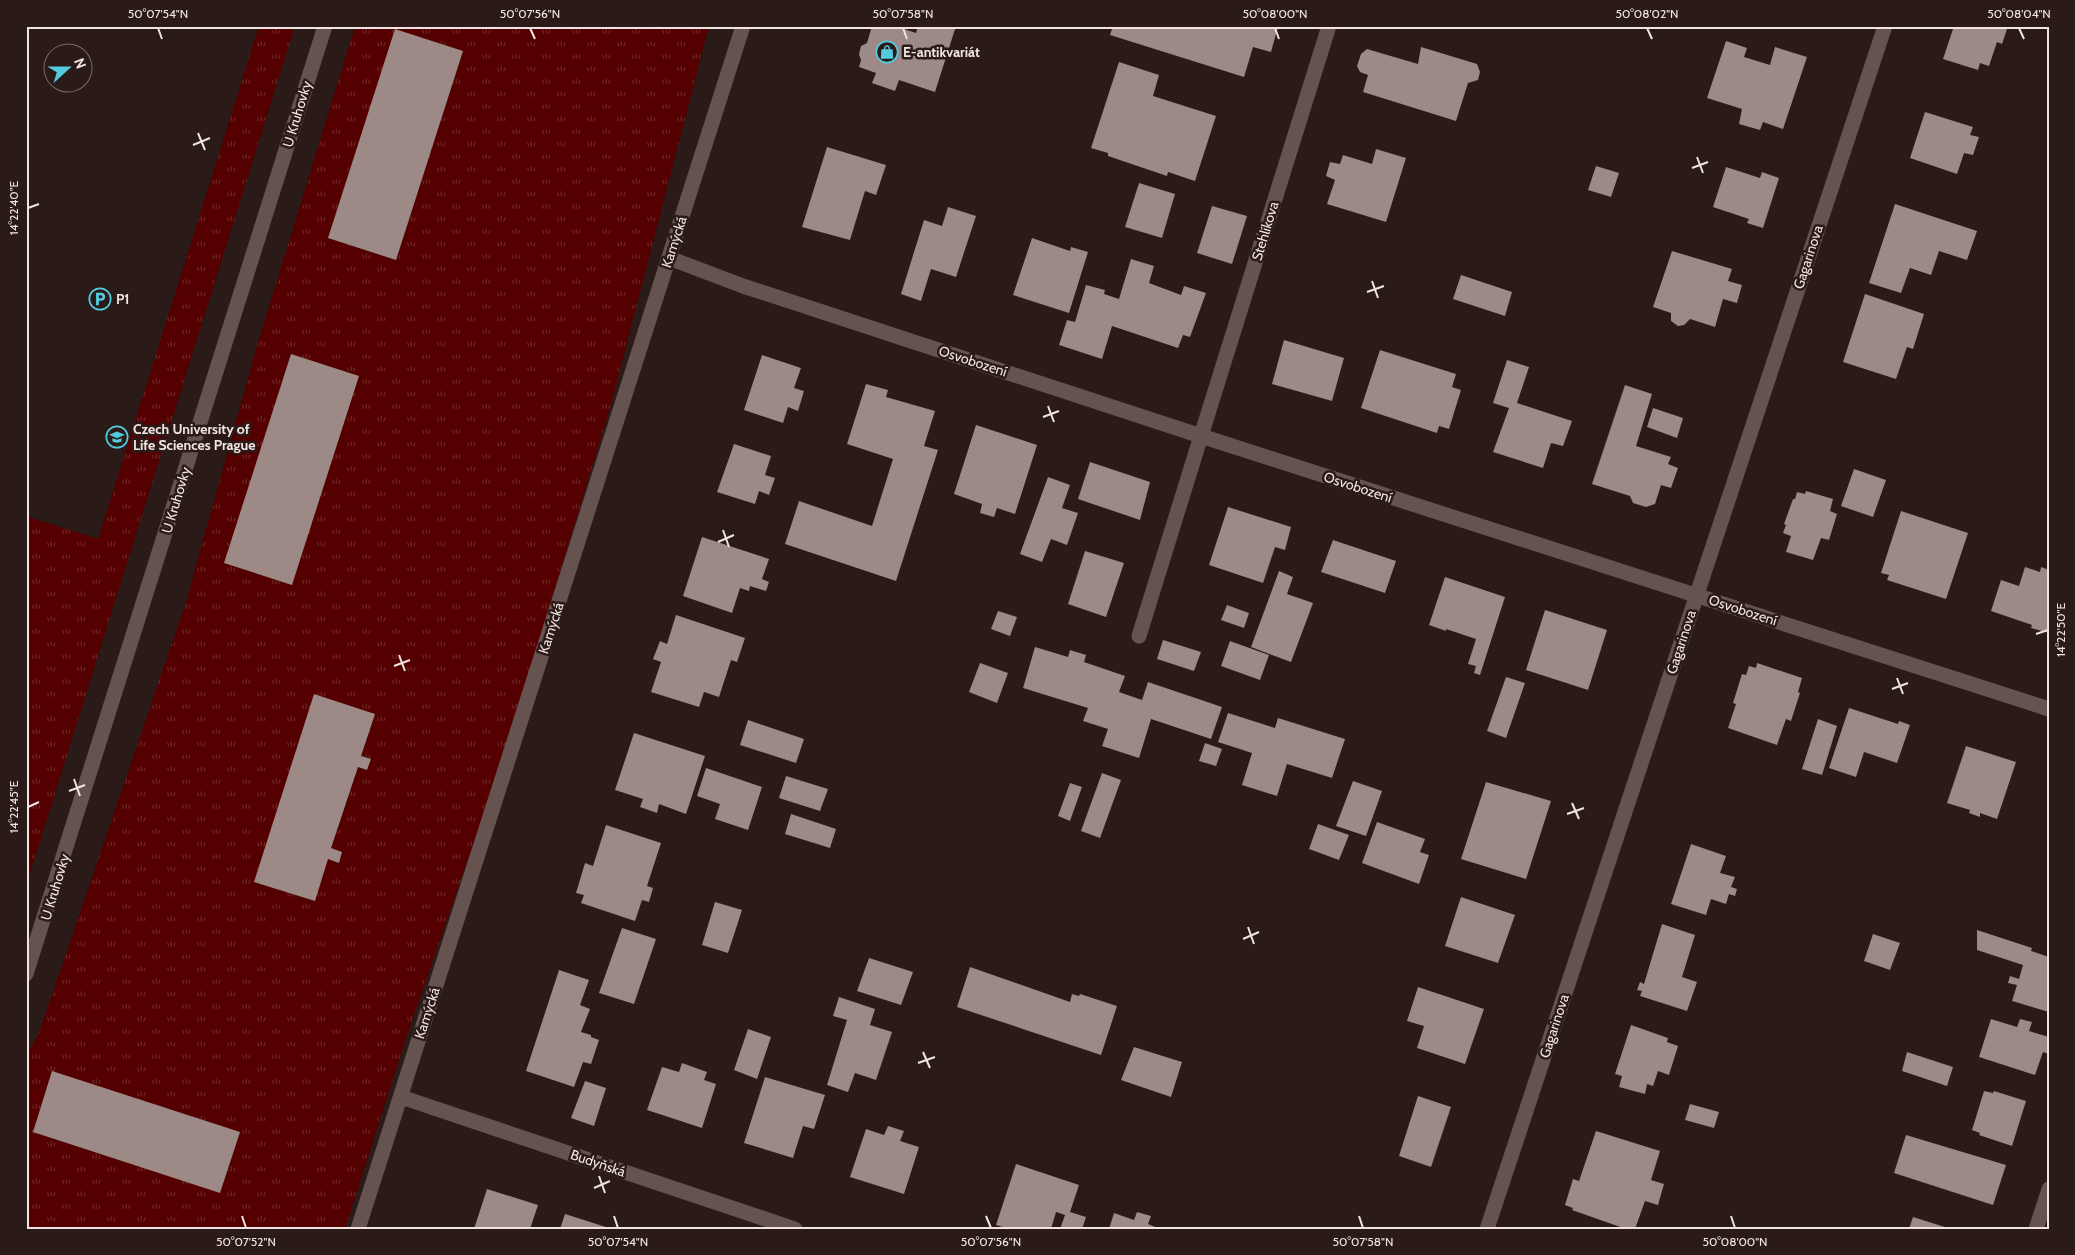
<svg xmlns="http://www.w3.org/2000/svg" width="2075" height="1255" font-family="Cabin,sans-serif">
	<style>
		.grass { fill: url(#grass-tufts); fill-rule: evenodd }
		.building { fill: #9d8985 }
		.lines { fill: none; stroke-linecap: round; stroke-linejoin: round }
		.service { stroke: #665350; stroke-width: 15 }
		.minor { stroke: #665350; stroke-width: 15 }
		.secondary { stroke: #665350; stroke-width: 15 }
		.ticks { fill: none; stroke: #f0e4e2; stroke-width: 2 }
		.labels { text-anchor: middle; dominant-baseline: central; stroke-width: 5; stroke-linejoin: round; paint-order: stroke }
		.poi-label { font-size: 14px; font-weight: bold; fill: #f0e4e2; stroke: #2a1a18; text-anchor: start }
		.street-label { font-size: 14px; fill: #f0e4e2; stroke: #2a1a18 }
		.neatline { fill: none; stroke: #f0e4e2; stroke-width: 2 }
		.ticks-label { font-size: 12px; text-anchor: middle; fill: #f0e4e2 }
	</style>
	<defs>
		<pattern id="grass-tufts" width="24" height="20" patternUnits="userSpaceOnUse" patternTransform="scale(1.25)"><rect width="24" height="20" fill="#540000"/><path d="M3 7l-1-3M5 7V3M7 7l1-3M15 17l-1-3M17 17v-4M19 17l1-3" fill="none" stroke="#6d2525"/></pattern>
	</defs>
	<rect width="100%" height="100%" fill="#2a1a18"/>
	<g class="grass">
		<path d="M259,26H295L26,886V516L98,539Z"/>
		<path d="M355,26H709L610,408L505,752L407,1035L345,1229H26V1056L39,1033L186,602L256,349ZM463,51L396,260L328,238ZM291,354L359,376L291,585L225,563ZM375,714L361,756L370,759L367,770L358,767L331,848L338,863L328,859L314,901L254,882ZM52,1072L240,1132L220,1192L33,1132Z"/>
	</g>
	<g class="building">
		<path d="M872,26H895L916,33L918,26H956L935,92L899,80L895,91L872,83L876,73L859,67L861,60L859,54L861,46L867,43Z"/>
		<path d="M1113,26H1274L1278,27L1271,52L1253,47L1244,77L1110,35Z"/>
		<path d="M1954,26H2008L2002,44L1997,42L1989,66L1980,63L1978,70L1943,59Z"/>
		<path d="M395,29L463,51L396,260L328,238Z"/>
		<path d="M1726,41L1747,48L1744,57L1770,65L1775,47L1807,57L1783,129L1763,122L1760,130L1739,124L1742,109L1707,98Z"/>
		<path d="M1421,47L1477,64L1480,72L1478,80L1468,83L1456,121L1363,92L1368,75L1360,72L1357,66L1361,54L1367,49L1418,64Z"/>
		<path d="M1119,62L1159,75L1153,96L1216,116L1195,181L1168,172L1167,176L1108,156V153L1091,148Z"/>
		<path d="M1925,112L1973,127L1970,135L1979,137L1973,155L1964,153L1957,174L1910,158Z"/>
		<path d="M827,147L886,165L876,195L865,191L850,240L802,227Z"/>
		<path d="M1376,149L1406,158L1386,222L1327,204L1335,180L1326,176L1330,162L1340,164L1343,155L1372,164Z"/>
		<path d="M1596,166L1619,173L1611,197L1588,190Z"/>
		<path d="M1726,167L1760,178L1762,172L1779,178L1763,228L1747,223L1749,219L1713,207Z"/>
		<path d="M1139,183L1175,194L1162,238L1125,227Z"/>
		<path d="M1895,204L1977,231L1967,260L1939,251L1931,275L1910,268L1901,293L1869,283Z"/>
		<path d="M1212,206L1247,216L1232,264L1197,253Z"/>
		<path d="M948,207L976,216L956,277L931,269L921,301L901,294L924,220L942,226Z"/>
		<path d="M1032,238L1070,251L1071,247L1088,252L1069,313L1013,295Z"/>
		<path d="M1672,251L1732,269L1728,281L1742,285L1737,303L1723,299L1715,327L1690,319L1684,325L1678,326L1671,321V313L1653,307Z"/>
		<path d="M1131,259L1154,266L1149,283L1181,295L1184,286L1206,293L1190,337L1183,335L1178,348L1112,326L1102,359L1059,345L1067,320L1075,322L1086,285L1105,290L1104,294L1119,299Z"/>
		<path d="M1461,275L1512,292L1505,316L1453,299Z"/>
		<path d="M1865,294L1924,314L1913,349L1907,347L1896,379L1843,362Z"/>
		<path d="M1284,340L1344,358L1332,401L1272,384Z"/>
		<path d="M1380,350L1456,374L1452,387L1461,390L1449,429L1439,426L1437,433L1361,408Z"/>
		<path d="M291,354L359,376L292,585L224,563Z"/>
		<path d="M762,355L801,368L794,388L804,391L798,411L788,407L783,423L744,410Z"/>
		<path d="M1507,360L1529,367L1517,403L1572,421L1563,446L1551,443L1543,468L1493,452L1509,408L1493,403Z"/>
		<path d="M866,384L888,390L886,397L935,411L924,446L938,450L896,581L785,544L799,501L872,526L893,459L847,444Z"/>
		<path d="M1625,385L1652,394L1636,446L1671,457L1668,464L1678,468L1671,488L1661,485L1655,504L1646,507L1633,503L1630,496L1592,484Z"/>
		<path d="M1653,408L1683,418L1677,438L1647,427Z"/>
		<path d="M976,425L1037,445L1015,514L997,508L994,517L980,513L982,504L954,494Z"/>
		<path d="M734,444L771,456L765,475L775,478L769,495L759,491L755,504L717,492Z"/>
		<path d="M1090,462L1150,482L1140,520L1078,499Z"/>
		<path d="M1854,469L1886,480L1873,517L1841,506Z"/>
		<path d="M1048,477L1070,485L1062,508L1078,513L1067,545L1051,539L1042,562L1020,554Z"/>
		<path d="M1806,491L1833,499L1830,511L1837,514L1829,540L1821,538L1813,560L1786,552L1791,536L1783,533L1786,525L1784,524L1793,499H1795L1797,492L1805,494Z"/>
		<path d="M1228,507L1291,527L1285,550L1275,547L1263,583L1209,565Z"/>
		<path d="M1901,511L1968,533L1946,599L1887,580L1889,575L1881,573Z"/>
		<path d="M702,537L769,559L762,579L769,582L766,591L750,586L749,591L740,588L732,613L683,596Z"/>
		<path d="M1333,540L1396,561L1385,593L1321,572Z"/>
		<path d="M1085,551L1124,563L1106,617L1068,604Z"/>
		<path d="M2025,567L2040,572L2041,567L2049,570V633L2031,628L2032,625L1991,611L2001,580L2019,586Z"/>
		<path d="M1279,571L1293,577L1287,594L1313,603L1291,662L1251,647Z"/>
		<path d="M1445,577L1505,597L1480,675L1474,673L1476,666L1468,664L1476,639L1446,629V631L1429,625Z"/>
		<path d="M1227,605L1249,613L1244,628L1221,620Z"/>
		<path d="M1545,610L1607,630L1588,690L1526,670Z"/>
		<path d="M998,611L1017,617L1010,636L991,629Z"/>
		<path d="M676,615L745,638L737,662L731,660L719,697L704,692L699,707L651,692L661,662L653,659L660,641L667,644Z"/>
		<path d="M1163,640L1201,652L1194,671L1157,659Z"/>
		<path d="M1230,641L1269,655L1260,680L1221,666Z"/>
		<path d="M1035,647L1068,657L1070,650L1086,655L1084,662L1125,676L1119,692L1142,700L1148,682L1222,707L1211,739L1151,719L1139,758L1102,746L1108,729L1083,721L1088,708L1023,688Z"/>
		<path d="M980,663L1008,673L997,703L969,692Z"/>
		<path d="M1757,663L1802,678L1798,692L1800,693L1791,721L1786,719L1777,745L1728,728L1736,704L1733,703L1742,674L1746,675L1749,666L1756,668Z"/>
		<path d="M1506,677L1525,683L1506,738L1487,731Z"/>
		<path d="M314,694L375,714L361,756L371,759L367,770L358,767L331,848L342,852L339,863L328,859L315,901L254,882Z"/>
		<path d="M1849,708L1898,724L1899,721L1910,725L1897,763L1864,752L1856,777L1829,768Z"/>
		<path d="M1228,713L1275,728L1278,718L1345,739L1332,778L1287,764L1277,796L1242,785L1252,753L1218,742Z"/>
		<path d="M1818,719L1837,726L1822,775L1802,769Z"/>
		<path d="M748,720L804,739L796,763L740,745Z"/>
		<path d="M634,733L705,756L686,814L659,804L657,813L640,807L643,799L615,790Z"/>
		<path d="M1205,743L1222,749L1216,766L1199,761Z"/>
		<path d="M1966,746L2016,762L1997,819L1980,813V817L1969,813L1970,810L1947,803Z"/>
		<path d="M706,768L762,787L748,830L715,819L720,804L697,796Z"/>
		<path d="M1102,773L1121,780L1100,838L1081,831Z"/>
		<path d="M786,776L828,789L820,811L779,798Z"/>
		<path d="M1353,781L1382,791L1366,836L1336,826Z"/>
		<path d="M1486,782L1551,801L1526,879L1461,859Z"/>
		<path d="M1070,783L1082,787L1070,821L1058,816Z"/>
		<path d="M791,814L836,829L830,848L785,834Z"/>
		<path d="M1377,822L1425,839L1420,852L1429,855L1419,884L1362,863Z"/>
		<path d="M1318,824L1349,835L1339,860L1309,849Z"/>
		<path d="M606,825L661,843L647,886L653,888L649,902L642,900L635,921L581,903L584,895L576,893L585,863L593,866Z"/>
		<path d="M1691,844L1726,856L1720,873L1735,877L1731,887L1737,889L1735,896L1729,894L1726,904L1711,899L1706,915L1671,904Z"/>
		<path d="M1461,897L1515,915L1498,963L1445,946Z"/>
		<path d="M715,902L742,910L728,953L702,945Z"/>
		<path d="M1662,924L1695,935L1682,977L1697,982L1687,1011L1640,996L1642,991L1637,990L1640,982L1644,984Z"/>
		<path d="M622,928L656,939L634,1004L599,993Z"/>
		<path d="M1977,930L2032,948L2031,951L2049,957V1012L2012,1001L2017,985L2008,983L2010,976L2019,979L2023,965L1977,950Z"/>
		<path d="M1873,934L1900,943L1890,970L1864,961Z"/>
		<path d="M869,958L913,972L901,1005L857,991Z"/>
		<path d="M970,967L1070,1002L1072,994L1079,996L1080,994L1117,1006L1101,1055L957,1007Z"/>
		<path d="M559,970L589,980L580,1005L590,1009L581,1032L591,1035V1037L599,1040L591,1064L583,1062L574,1087L526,1071Z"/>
		<path d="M1418,987L1484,1009L1465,1064L1417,1048L1424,1026L1407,1021Z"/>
		<path d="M839,997L875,1009L870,1025L892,1032L876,1080L855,1073L848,1092L827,1085L847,1020L833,1016Z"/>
		<path d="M1991,1019L2017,1027L2020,1019L2032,1022L2029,1031L2049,1037V1054L2043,1052L2035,1075L1979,1057Z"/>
		<path d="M1631,1025L1668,1038L1667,1042L1678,1046L1669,1075L1658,1071L1653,1086L1647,1084L1645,1094L1619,1087L1622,1076L1615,1074Z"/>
		<path d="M748,1029L771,1037L757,1079L734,1070Z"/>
		<path d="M1134,1047L1182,1062L1171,1097L1121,1080Z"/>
		<path d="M1907,1052L1953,1067L1947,1086L1902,1071Z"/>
		<path d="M682,1063L707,1072L704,1080L716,1084L702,1128L647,1110L662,1067L679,1072Z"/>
		<path d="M52,1071L240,1132L220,1193L33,1132Z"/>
		<path d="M765,1077L825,1095L814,1129L803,1126L793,1158L744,1143Z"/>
		<path d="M585,1081L606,1088L594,1126L571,1118Z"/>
		<path d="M1984,1091L1993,1093L1994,1091L2026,1101L2012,1146L1979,1135L1980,1133L1972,1130Z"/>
		<path d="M1418,1096L1451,1107L1431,1167L1399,1156Z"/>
		<path d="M1690,1104L1719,1112L1714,1128L1685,1120Z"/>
		<path d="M888,1126L904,1131L900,1141L919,1147L904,1194L850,1177L866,1129L884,1135Z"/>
		<path d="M1596,1131L1660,1151L1651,1180L1664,1184L1658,1205L1645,1201L1635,1229H1626L1572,1210L1573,1208L1565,1205L1573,1179L1579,1181Z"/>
		<path d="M1906,1135L2006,1165L1993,1205L1894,1173Z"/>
		<path d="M1016,1164L1079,1185L1070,1212L1086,1217L1082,1229H1060L1065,1215L1056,1212L1051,1229H1009L996,1225Z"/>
		<path d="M487,1189L538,1205L530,1229L511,1227V1229H474Z"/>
		<path d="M1137,1212L1151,1216L1148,1224L1160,1229H1109L1114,1213L1134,1220Z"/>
		<path d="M565,1214L609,1228V1229H560Z"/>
		<path d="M1913,1217L1948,1228V1229H1909Z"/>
	</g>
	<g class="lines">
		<path class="service" d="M1139,636L1201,436"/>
		<g class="minor">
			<path d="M669,258L743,286L1201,436L2049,709"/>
			<path d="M1201,436L1329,26"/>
			<path d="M26,974L325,26"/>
			<path d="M401,1097L795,1229"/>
			<path d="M1487,1229L1885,26"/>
			<path d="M2036,1229L2049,1189"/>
		</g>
		<path class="secondary" d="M358,1229L743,26"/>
	</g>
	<path class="ticks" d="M158,28L162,39M530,28L535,39M903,28L907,39M1275,28L1279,39M1647,28L1652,39M2019,28L2024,39M198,133L205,150M193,145L210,138M1697,157L1703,173M1692,168L1708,162M28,208L39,204M1372,281L1378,298M1367,292L1384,286M1048,406L1054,422M1043,417L1059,411M723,530L729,547M718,542L734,535M2036,634L2048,630M399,655L405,671M394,666L410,660M1897,678L1903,694M1892,689L1908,683M74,779L80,796M69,791L85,785M1572,803L1579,819M28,807L39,802M1567,814L1584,808M1248,927L1254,944M1243,939L1259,932M923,1052L930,1068M918,1063L935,1057M599,1176L605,1193M594,1188L610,1181M242,1216L246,1228M614,1216L618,1228M986,1216L991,1228M1359,1216L1363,1228M1731,1216L1735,1228"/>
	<defs>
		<g id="shop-ring" transform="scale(1.125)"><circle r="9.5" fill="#2a1a18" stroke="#54cadd" stroke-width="1.5"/><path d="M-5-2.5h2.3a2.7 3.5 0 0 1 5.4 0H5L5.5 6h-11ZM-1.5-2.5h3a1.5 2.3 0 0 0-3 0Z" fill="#54cadd"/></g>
		<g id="parking-ring" transform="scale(1.125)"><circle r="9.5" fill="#2a1a18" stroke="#54cadd" stroke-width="1.5"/><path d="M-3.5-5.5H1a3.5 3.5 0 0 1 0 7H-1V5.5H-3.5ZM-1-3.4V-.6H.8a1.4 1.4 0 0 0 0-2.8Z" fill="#54cadd"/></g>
		<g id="university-ring" transform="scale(1.125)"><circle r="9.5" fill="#2a1a18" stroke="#54cadd" stroke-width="1.5"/><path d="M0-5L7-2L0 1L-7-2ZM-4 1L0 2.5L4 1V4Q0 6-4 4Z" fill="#54cadd"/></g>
	</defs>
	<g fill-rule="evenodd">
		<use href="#shop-ring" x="887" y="52"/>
		<use href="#parking-ring" x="100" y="299"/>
		<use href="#university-ring" x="117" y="437"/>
	</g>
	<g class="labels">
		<g class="poi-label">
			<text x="903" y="52">E-antikvariát</text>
			<text x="116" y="299">P1</text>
			<text x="133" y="429">Czech University of<tspan x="133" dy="16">Life Sciences Prague</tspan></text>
		</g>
		<g class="street-label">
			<text transform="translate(297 114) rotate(-73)">U Kruhovky</text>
			<text transform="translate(1265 231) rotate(-73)">Stehlíkova</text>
			<text transform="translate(674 242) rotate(-72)">Kamýcká</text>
			<text transform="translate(1808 257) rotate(-72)">Gagarinova</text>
			<text transform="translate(973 361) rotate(18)">Osvobození</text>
			<text transform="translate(1358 487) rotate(18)">Osvobození</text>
			<text transform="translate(176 500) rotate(-73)">U Kruhovky</text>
			<text transform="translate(1743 610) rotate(18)">Osvobození</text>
			<text transform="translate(551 628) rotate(-72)">Kamýcká</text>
			<text transform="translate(1681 642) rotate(-72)">Gagarinova</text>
			<text transform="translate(55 887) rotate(-73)">U Kruhovky</text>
			<text transform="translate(427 1013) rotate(-72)">Kamýcká</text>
			<text transform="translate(1554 1026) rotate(-72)">Gagarinova</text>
			<text transform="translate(598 1163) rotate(19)">Budyňská</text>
		</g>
	</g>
	<rect width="2075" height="1255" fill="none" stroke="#2a1a18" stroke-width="55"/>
	<g transform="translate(68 68) rotate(69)"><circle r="24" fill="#2a1a18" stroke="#796b69"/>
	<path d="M0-4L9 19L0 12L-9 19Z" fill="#54cadd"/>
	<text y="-8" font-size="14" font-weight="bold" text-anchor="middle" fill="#f0e4e2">N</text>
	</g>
	<rect x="28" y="28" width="2020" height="1200" class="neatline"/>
	<g class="ticks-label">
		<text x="158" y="18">50°07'54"N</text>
		<text x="530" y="18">50°07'56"N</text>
		<text x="903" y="18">50°07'58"N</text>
		<text x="1275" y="18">50°08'00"N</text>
		<text x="1647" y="18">50°08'02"N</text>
		<text x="2019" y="18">50°08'04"N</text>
		<text transform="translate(14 208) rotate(-90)" y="4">14°22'40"E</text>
		<text transform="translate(2061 630) rotate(-90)" y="4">14°22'50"E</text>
		<text transform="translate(14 807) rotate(-90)" y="4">14°22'45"E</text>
		<text x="246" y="1246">50°07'52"N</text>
		<text x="618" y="1246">50°07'54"N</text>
		<text x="991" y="1246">50°07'56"N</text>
		<text x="1363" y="1246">50°07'58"N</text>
		<text x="1735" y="1246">50°08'00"N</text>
	</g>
</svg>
